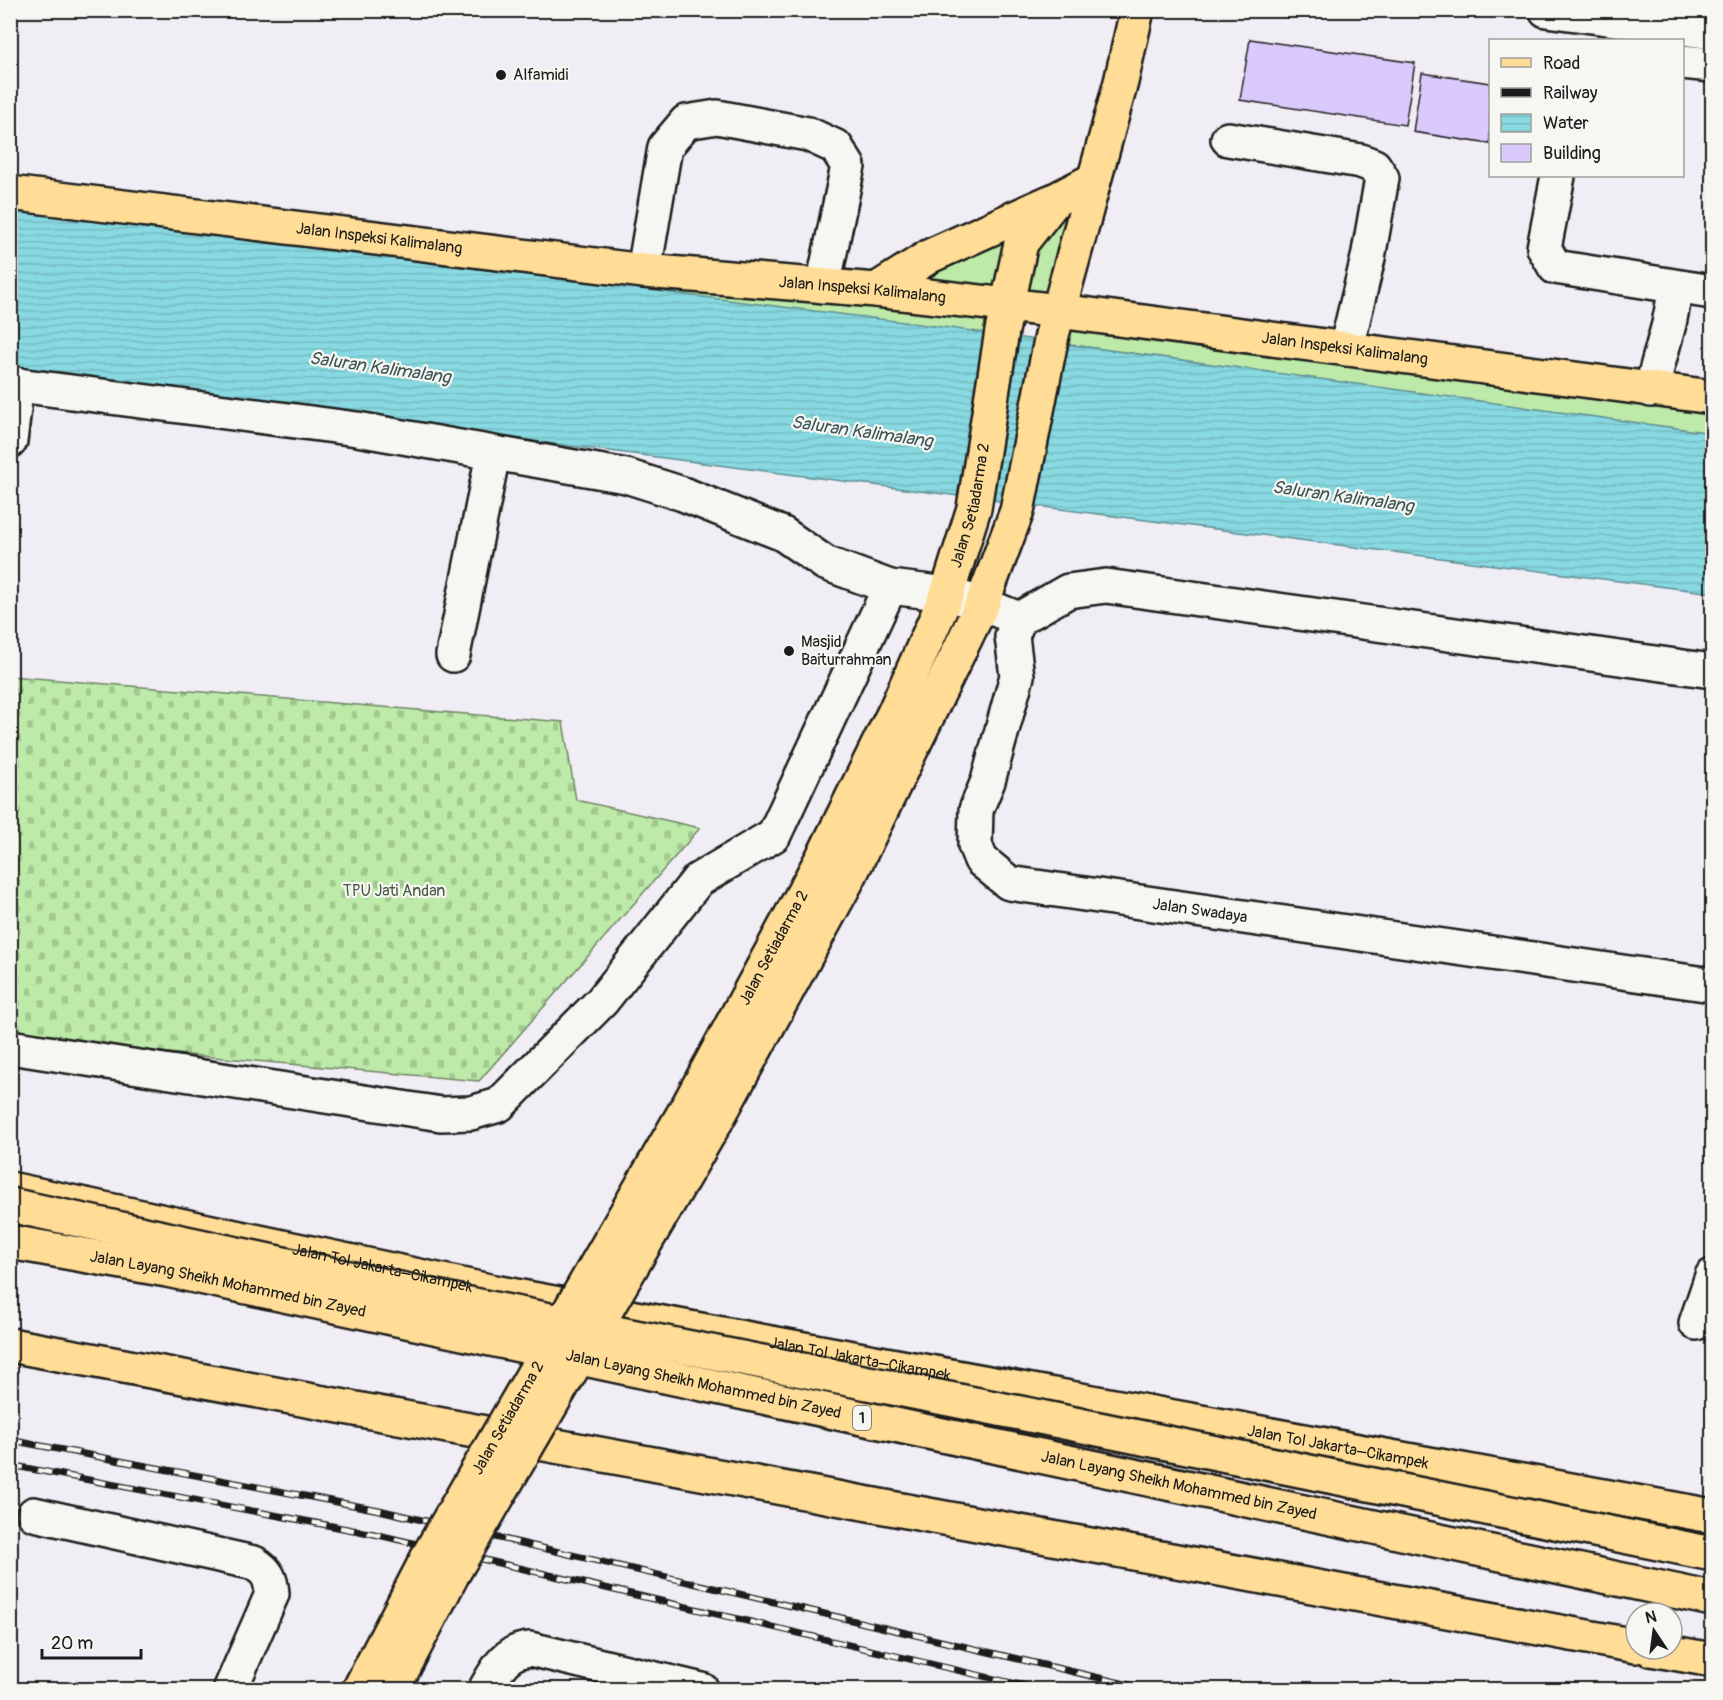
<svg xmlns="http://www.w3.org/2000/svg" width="1723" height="1700" font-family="Pangolin,sans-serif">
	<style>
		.grass { fill: #bdeaa8; stroke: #6c8362; stroke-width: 1.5 }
		.cemetery { fill: url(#cemetery-stones); stroke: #6c8362; stroke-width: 1.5 }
		.water { fill: url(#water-rules); stroke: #5d8d92; stroke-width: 1.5 }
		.building { fill: #dac9fb; stroke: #1c1c1c; stroke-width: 1.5 }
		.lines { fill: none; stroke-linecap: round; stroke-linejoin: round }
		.minor-casing { stroke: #1c1c1c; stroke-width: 38 }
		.major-casing { stroke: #1c1c1c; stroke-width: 38 }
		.highway-casing { stroke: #1c1c1c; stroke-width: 38 }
		.minor { stroke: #f6f6f2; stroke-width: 33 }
		.major { stroke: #ffdd96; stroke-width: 33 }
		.highway { stroke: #ffdd96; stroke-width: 33 }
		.rail-casing { stroke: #1c1c1c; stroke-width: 7 }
		.rail { stroke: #f6f6f2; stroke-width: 4.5; stroke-dasharray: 14; stroke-linecap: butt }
		.major-bridge-casing { stroke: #1c1c1c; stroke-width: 38; stroke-linecap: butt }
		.highway-bridge-casing { stroke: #1c1c1c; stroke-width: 38; stroke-linecap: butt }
		.major-bridge { stroke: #ffdd96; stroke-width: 33 }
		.highway-bridge { stroke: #ffdd96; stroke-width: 33 }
		.poi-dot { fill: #1c1c1c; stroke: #f6f6f2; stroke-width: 2 }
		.labels { text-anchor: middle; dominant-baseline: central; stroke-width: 4.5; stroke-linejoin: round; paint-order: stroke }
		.shield { fill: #f6f6f2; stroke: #5d5d5c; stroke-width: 1.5 }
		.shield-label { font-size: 15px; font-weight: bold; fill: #1c1c1c }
		.poi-label { font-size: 16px; fill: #1c1c1c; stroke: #f6f6f2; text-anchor: start }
		.street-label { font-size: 16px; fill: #1c1c1c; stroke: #f6f6f2 }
		.park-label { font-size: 16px; fill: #4c5a46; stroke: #f6f6f2 }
		.water-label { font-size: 18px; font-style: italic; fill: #3c5557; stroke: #f6f6f2 }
	</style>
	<defs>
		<pattern id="cemetery-stones" width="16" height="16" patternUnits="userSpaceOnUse" patternTransform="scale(1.5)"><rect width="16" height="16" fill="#bdeaa8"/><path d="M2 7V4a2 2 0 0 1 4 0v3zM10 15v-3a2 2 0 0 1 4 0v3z" fill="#a2c890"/></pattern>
		<pattern id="water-rules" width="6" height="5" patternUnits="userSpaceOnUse" patternTransform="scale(1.5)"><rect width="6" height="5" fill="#88d9e1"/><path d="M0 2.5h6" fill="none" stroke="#75bac0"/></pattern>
	</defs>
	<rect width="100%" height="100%" fill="#f0edf4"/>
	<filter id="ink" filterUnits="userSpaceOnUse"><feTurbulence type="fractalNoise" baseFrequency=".0167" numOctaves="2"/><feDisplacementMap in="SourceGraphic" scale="12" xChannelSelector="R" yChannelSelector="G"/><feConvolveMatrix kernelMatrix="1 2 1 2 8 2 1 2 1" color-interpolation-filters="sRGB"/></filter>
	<g filter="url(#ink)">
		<path class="grass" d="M1093,180L1059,311L1712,397V435L1050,342L1059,312L1008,306L1002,336L11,210V193L876,290Z"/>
		<path class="cemetery" d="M10,676L563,722L576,800L700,828L479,1081L11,1039Z"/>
		<path class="water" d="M11,210L935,326L1712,433V593L11,374Z"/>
		<g class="building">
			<path d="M1250,39L1415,63L1405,125L1240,100Z"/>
			<path d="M1422,73L1490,83V144L1413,132Z"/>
		</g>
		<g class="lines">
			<g class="minor-casing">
				<g id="minor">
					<path d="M1546,10L1712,32"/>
					<path d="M1682,62L1712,65"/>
					<path d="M1228,139L1361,161L1374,166L1382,178L1368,258L1346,349"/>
					<path d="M1558,176L1544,248L1555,267L1712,292"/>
					<path d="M644,271L665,147L686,122L717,117L808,134L836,147L848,166L823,286"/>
					<path id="s1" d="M10,384L357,429L626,476L683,494L783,534L825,563L890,587L947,594L982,604L1019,619L1012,636L1017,676L988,781L976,810L975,845L981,860L1009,883L1712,985"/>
					<path d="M1651,390L1669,324L1676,288"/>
					<path d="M10,441L17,384"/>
					<path d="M1019,619L1068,591L1106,586L1712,671"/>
					<path d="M453,655L493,454"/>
					<path d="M10,1047L441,1114L471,1113L499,1105L602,1001L698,880L774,835L890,587"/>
					<path d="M1696,1323L1712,1276"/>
					<path d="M34,1514L254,1563C267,1571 271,1578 272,1594L230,1690"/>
					<path d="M485,1690C497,1669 505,1651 530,1649L702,1690"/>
				</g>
			</g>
			<g class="major-casing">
				<g id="major">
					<path id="s2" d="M10,193L644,271L876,290L1059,311L1712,397"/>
					<path d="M876,290L930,256L1050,202"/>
					<path id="s3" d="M688,1106L825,853L895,711L947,594L974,508L1002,331L1021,243L1055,200L1093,180"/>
					<path d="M716,1121L849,877L982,604L1017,511L1052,335L1121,82L1137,10"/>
					<path d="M359,1690L430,1553"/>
					<path d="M392,1690L452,1575"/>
				</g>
			</g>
			<g class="highway-casing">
				<g id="highway">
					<path id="s4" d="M10,1189L494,1292L1712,1516"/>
					<path d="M10,1345L1636,1646"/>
					<path d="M1651,1649L1712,1660"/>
				</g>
			</g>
			<use href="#minor" class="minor"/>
			<use href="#major" class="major"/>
			<use href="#highway" class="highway"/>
			<g class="rail-casing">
				<g id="rail">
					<path d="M10,1440L379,1510L1151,1690"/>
					<path d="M10,1465L374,1534L1042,1690"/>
				</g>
			</g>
			<use href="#rail" class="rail"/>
			<g class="major-bridge-casing">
				<g id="major-bridge">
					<path id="s5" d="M430,1553L688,1106"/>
					<path d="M452,1575L716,1121"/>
				</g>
			</g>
			<g class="highway-bridge-casing">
				<g id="highway-bridge">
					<path d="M10,1205L469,1304L1025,1414L1712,1554"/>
					<path id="s6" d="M10,1242L167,1270L1712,1599"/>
				</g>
			</g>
			<use href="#major-bridge" class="major-bridge"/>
			<use href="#highway-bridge" class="highway-bridge"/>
		</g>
	</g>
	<g class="poi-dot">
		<circle cx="501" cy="75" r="6"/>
		<circle cx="789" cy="651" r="6"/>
	</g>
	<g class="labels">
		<rect class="shield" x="853" y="1406" width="18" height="24" rx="4.5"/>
		<g class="shield-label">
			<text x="862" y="1418">1</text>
		</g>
		<g class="poi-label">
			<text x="513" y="75">Alfamidi</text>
			<text x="801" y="642">Masjid<tspan x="801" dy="18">Baiturrahman</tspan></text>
		</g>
		<g class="street-label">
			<text stroke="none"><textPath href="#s2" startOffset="372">Jalan Inspeksi Kalimalang</textPath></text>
			<text stroke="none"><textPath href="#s2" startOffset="858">Jalan Inspeksi Kalimalang</textPath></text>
			<text stroke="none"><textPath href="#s2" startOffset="1344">Jalan Inspeksi Kalimalang</textPath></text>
			<text stroke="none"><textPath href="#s3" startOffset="666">Jalan Setiadarma 2</textPath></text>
			<text stroke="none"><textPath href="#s1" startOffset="1524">Jalan Swadaya</textPath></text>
			<text stroke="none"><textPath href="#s3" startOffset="180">Jalan Setiadarma 2</textPath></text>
			<text stroke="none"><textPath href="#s4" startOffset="381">Jalan Tol Jakarta–Cikampek</textPath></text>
			<text stroke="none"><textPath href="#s6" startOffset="222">Jalan Layang Sheikh Mohammed bin Zayed</textPath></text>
			<text stroke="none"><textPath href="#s4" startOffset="867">Jalan Tol Jakarta–Cikampek</textPath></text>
			<text stroke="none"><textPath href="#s6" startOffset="708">Jalan Layang Sheikh Mohammed bin Zayed</textPath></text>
			<text stroke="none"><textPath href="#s5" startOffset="156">Jalan Setiadarma 2</textPath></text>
			<text stroke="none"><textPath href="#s4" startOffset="1353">Jalan Tol Jakarta–Cikampek</textPath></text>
			<text stroke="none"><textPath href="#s6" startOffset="1194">Jalan Layang Sheikh Mohammed bin Zayed</textPath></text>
		</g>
		<g class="park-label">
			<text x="394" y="891">TPU Jati Andan</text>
		</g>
		<g class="water-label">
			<text transform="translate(380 368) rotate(8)">Saluran Kalimalang</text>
			<text transform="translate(862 432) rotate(8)">Saluran Kalimalang</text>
			<text transform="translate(1343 497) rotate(8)">Saluran Kalimalang</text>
		</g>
	</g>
	<rect width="1723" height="1700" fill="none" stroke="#f6f6f2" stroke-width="36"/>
	<rect x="18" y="18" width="1687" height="1664" fill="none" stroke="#1c1c1c" stroke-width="2" filter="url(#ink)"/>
	<rect x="1489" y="39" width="195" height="138" fill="#f6f6f2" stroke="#9f9f9c" stroke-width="1.5"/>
	<rect x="1501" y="58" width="30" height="9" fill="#ffdd96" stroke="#9f9f9c" stroke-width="1.5"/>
	<text x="1543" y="69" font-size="18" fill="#1c1c1c">Road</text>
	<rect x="1501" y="88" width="30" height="9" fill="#1c1c1c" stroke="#9f9f9c" stroke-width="1.5"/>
	<text x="1543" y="99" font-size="18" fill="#1c1c1c">Railway</text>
	<rect x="1501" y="114" width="30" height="18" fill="url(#water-rules)" stroke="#9f9f9c" stroke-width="1.5"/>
	<text x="1543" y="129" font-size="18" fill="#1c1c1c">Water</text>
	<rect x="1501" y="144" width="30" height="18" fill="#dac9fb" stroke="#9f9f9c" stroke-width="1.5"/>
	<text x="1543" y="159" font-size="18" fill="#1c1c1c">Building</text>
	<g transform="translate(1654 1631) rotate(347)"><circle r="28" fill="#f6f6f2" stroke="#9f9f9c" stroke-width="1.5"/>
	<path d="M0-4.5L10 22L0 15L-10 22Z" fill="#1c1c1c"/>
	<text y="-9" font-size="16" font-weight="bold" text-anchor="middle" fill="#1c1c1c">N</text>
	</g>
	<path d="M42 1649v9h99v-9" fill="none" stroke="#1c1c1c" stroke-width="3"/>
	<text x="51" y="1649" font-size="18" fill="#1c1c1c" stroke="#f6f6f2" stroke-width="4.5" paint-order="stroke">20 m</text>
</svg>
